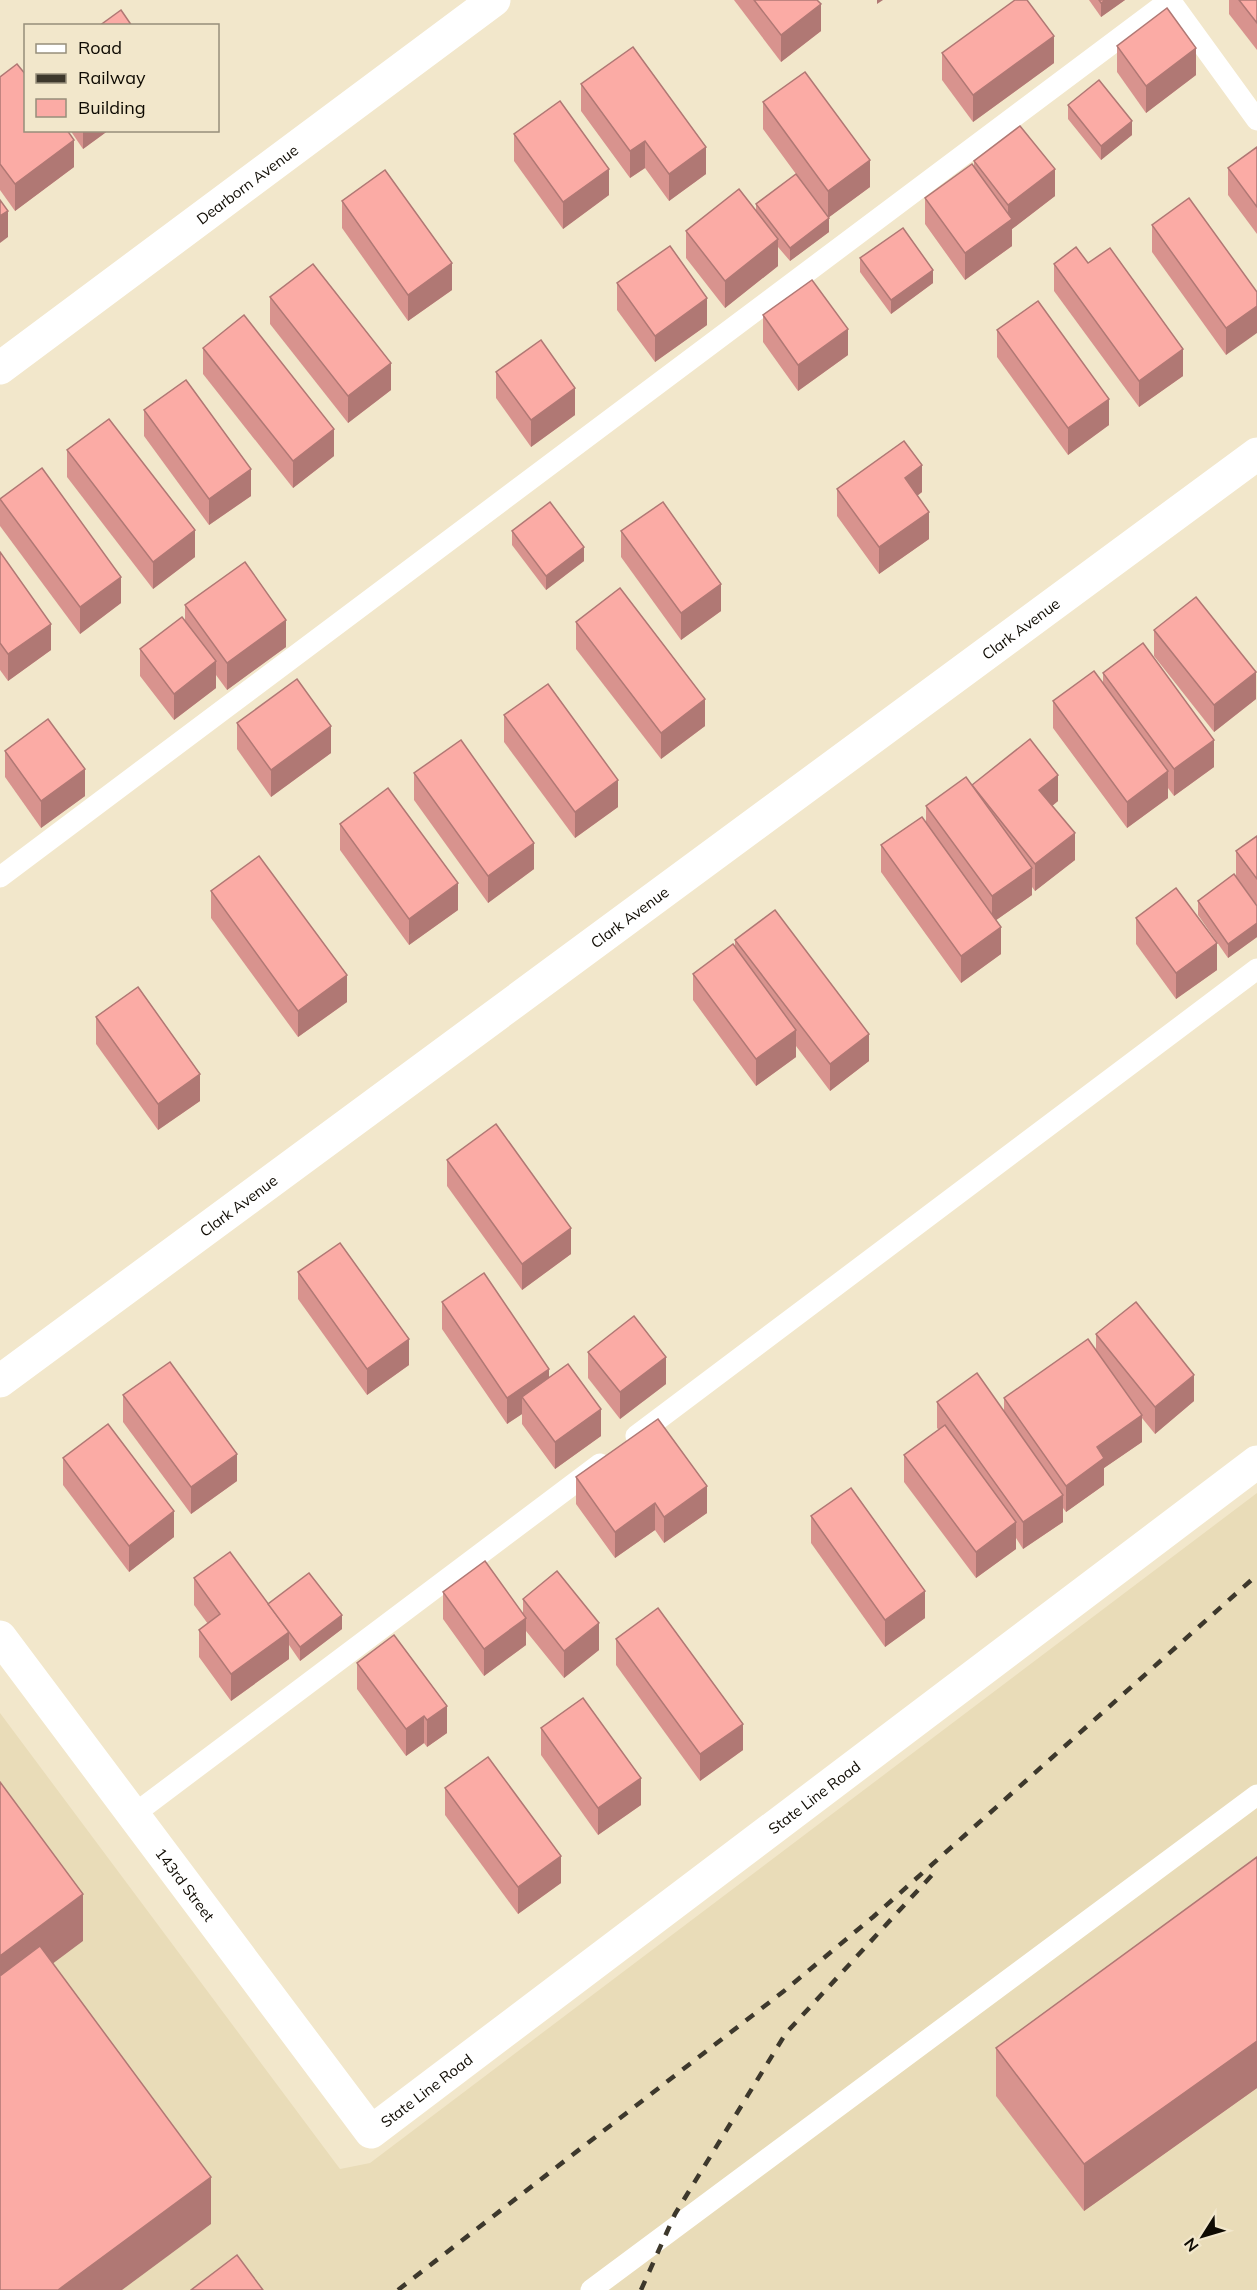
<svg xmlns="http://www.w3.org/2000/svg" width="1257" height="2290" font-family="Mulish,sans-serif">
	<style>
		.built { fill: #e9dcb8 }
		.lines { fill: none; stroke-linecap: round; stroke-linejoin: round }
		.lane { stroke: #fff; stroke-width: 21 }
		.street { stroke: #fff; stroke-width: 33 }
		.rail { stroke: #3d382c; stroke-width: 4.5; stroke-dasharray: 10 10; stroke-linecap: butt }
		.wall { fill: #d8938e }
		.shaded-wall { fill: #b07874 }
		.building { fill: #fbaba5; stroke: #b07874; stroke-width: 1.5 }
		.labels { text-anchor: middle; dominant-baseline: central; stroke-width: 5; stroke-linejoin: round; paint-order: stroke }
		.street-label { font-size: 15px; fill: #0f0b03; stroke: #f2e7cb }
	</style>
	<rect width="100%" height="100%" fill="#f2e7cb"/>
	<path class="built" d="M1257,1493V2290H0V1713L340,2169L370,2163Z"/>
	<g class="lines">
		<g class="lane">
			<path d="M1170,0L1257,120"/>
			<path d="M0,877L1170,0"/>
			<path d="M636,1436L1257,969"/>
			<path d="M133,1815L600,1464"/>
			<path d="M591,2290L1257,1795"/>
		</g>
		<g class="street">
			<path id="s1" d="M0,368L494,0"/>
			<path id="s2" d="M0,1381L1257,454"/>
			<path id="s3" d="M0,1637L371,2132L1257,1462"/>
		</g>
		<g class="rail">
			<path d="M398,2290L784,1991L873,1917L1257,1575"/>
			<path d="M641,2290L675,2214L786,2033L933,1874"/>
		</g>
	</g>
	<g class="wall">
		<path d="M734,0H817L821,31L781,62Z"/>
		<path d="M1089,0H1125L1101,17Z"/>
		<path d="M1229,0H1257V50L1229,14Z"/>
		<path d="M1117,46L1196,75L1146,113L1117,72Z"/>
		<path d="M942,53L1054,63L973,122L942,80Z"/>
		<path d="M0,77L74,167L15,211L0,190Z"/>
		<path d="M581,84L706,174L669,201L645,168L630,178L581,111Z"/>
		<path d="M763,102L870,187L829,217V232L790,261L778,247V266L725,308L686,258V231L756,211V204L796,174L763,129Z"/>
		<path d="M1068,105L1132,135L1101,160L1068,119Z"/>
		<path d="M70,130H109L83,149Z"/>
		<path d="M514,134L609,195L563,229L514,161Z"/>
		<path d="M1257,147V234L1228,195V168Z"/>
		<path d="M974,161L1055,196L1012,229V246L965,280L925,224V198L974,167Z"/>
		<path d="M342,201L452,290L408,321L342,228Z"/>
		<path d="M1152,225L1257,292L1226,355L1152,252Z"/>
		<path d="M860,258L933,283L891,314L860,272Z"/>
		<path d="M1088,263L1183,376L1139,407L1054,291V264Z"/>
		<path d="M617,283L707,325L655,362L617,310Z"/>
		<path d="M270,297L391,390L348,423L270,324Z"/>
		<path d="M763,315L848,355L798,391L763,342Z"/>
		<path d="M997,330L1109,425L1068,455L997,357Z"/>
		<path d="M203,348L334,456L293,488L203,374Z"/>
		<path d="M496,372L575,415L531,447L496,398Z"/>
		<path d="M144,410L251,496L209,525L144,436Z"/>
		<path d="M67,450L195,557L153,589L67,477Z"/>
		<path d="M837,489L922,492L917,496L929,539L879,574L837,516Z"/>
		<path d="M0,499L121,603L80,634L0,526Z"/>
		<path d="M512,531L584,561L546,590L512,545Z"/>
		<path d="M621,531L721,611L681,640L621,557Z"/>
		<path d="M0,552L51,650L8,681L0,670Z"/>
		<path d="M185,605L286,647L227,690L216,675V688L174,720L140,676V649L185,622Z"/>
		<path d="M576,622L705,726L661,759L576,649Z"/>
		<path d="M1154,630L1256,699L1214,732L1154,656Z"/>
		<path d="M1103,673L1214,767L1174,796L1168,788V798L1127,828L1053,728V701L1103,683Z"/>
		<path d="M504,715L618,807L575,838L504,742Z"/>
		<path d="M237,723L331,753L271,797L237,749Z"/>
		<path d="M5,751L85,796L41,828L5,777Z"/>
		<path d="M414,773L534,869L488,903L414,800Z"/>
		<path d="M972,785L1058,801L1052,806L1075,860L1035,891L1032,887V895L996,920L1001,954L961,983L881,872V845L926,823V806L972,786Z"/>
		<path d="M340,824L458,910L409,945L340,850Z"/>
		<path d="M1257,836V906L1236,878V851Z"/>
		<path d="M211,891L347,1002L298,1037L211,918Z"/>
		<path d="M1198,901L1257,906V937L1228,958L1198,915Z"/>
		<path d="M1136,918L1217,970L1176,999L1136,944Z"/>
		<path d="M735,940L869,1061L830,1091L796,1046V1057L756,1086L693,1000V974L735,948Z"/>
		<path d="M96,1017L200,1101L158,1130L96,1044Z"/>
		<path d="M447,1160L571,1254L522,1290L447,1186Z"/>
		<path d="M298,1272L409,1365L367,1395L298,1299Z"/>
		<path d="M442,1302L549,1377L601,1436L555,1469L522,1424V1414L507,1424L442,1329Z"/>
		<path d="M1096,1334L1194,1401L1155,1434L1142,1418V1442L1104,1468V1485L1066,1512L1063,1508V1522L1023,1549L1016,1538V1549L976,1578L904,1482V1455L939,1430L937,1428V1402L1004,1412V1398L1096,1350Z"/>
		<path d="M588,1352L666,1384L620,1419L588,1378Z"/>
		<path d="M123,1395L237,1481L191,1514L123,1422Z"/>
		<path d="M63,1458L174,1537L129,1572L63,1485Z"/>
		<path d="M576,1477L707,1513L664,1543L655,1530L615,1558L576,1504Z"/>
		<path d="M811,1516L925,1618L885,1647L811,1543Z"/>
		<path d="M194,1578L268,1604L342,1629L300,1661L289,1645V1659L231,1701L199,1657V1630L208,1624L194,1605Z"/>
		<path d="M443,1592L523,1613V1599L599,1650L564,1678L526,1631V1645L484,1676L443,1619Z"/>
		<path d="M616,1639L743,1750L700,1781L616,1665Z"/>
		<path d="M357,1663L447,1733L427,1747L424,1743L406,1756L357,1689Z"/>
		<path d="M541,1728L641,1805L598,1835L541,1755Z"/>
		<path d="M445,1788L561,1883L518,1914L445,1815Z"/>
		<path d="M1257,1857V2088L1084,2211L996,2096V2048Z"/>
	</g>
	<g class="shaded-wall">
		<path d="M877,0H883L877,4Z"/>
		<path d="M1106,0H1125L1101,17V3Z"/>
		<path d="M821,4V31L781,62V35Z"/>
		<path d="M1054,36V63L973,122V95Z"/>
		<path d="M1196,48V75L1146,113V86Z"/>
		<path d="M1132,121V135L1101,160V146Z"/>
		<path d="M83,130H109L83,149Z"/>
		<path d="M74,140V167L15,211V184Z"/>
		<path d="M645,141V168L630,178V151Z"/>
		<path d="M706,147V174L669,201V174Z"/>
		<path d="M870,160V187L828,218V191Z"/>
		<path d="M609,169V195L563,229V202Z"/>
		<path d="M1055,169V196L1012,229V246L965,280V253L1008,222V205Z"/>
		<path d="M8,211V237L0,243V216Z"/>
		<path d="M829,218V232L790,261V248Z"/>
		<path d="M778,239V266L725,308V281Z"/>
		<path d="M452,263V290L408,321V295Z"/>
		<path d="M933,270V283L891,314V300Z"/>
		<path d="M707,298V325L655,362V336Z"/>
		<path d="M1257,306V333L1226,355V328Z"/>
		<path d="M848,329V355L798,391V365Z"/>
		<path d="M1183,349V376L1139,407V381Z"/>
		<path d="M391,363V390L348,423V396Z"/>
		<path d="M575,388V415L531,447V420Z"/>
		<path d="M1109,399V425L1068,455V428Z"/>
		<path d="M334,429V456L293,488V461Z"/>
		<path d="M922,465V492L905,505V478Z"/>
		<path d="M251,469V496L209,525V499Z"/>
		<path d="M929,512V539L879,574V547Z"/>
		<path d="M195,530V557L153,589V562Z"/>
		<path d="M584,547V561L546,590V576Z"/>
		<path d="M121,577V603L80,634V607Z"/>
		<path d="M721,584V611L681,640V613Z"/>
		<path d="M286,620V647L227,690V663Z"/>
		<path d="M51,624V650L8,681V654Z"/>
		<path d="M216,661V688L174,720V694Z"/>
		<path d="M1256,672V699L1214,732V705Z"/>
		<path d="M705,699V726L661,759V733Z"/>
		<path d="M331,726V753L271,797V770Z"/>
		<path d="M1214,740V767L1174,796V769Z"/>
		<path d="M85,769V796L41,828V801Z"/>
		<path d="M1168,771V798L1127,828V802Z"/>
		<path d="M1058,775V801L1039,817V790Z"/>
		<path d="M618,780V807L575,838V812Z"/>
		<path d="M1075,833V860L1035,891V864Z"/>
		<path d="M534,843V869L488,903V876Z"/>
		<path d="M1032,868V895L992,923V896Z"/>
		<path d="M458,883V910L409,945V919Z"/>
		<path d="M1257,923V937L1228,958V944Z"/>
		<path d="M1001,927V954L961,983V956Z"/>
		<path d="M1217,943V970L1176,999V973Z"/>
		<path d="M347,975V1002L298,1037V1011Z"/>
		<path d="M796,1030V1057L756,1086V1059Z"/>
		<path d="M869,1034V1061L830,1091V1064Z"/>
		<path d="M200,1074V1101L158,1130V1104Z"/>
		<path d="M571,1228V1254L522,1290V1264Z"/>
		<path d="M409,1339V1365L367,1395V1369Z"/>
		<path d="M666,1357V1384L620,1419V1392Z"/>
		<path d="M549,1369V1395L522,1397V1414L507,1424V1398Z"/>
		<path d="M1194,1375V1401L1155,1434V1407Z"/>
		<path d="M601,1409V1436L555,1469V1442Z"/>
		<path d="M1142,1415V1442L1104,1468V1485L1066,1512V1486L1097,1447Z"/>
		<path d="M237,1454V1481L191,1514V1487Z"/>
		<path d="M707,1486V1513L664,1543V1517Z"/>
		<path d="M1063,1495V1522L1023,1549V1522Z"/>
		<path d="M655,1503V1530L615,1558V1532Z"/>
		<path d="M174,1511V1537L129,1572V1546Z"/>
		<path d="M1016,1522V1549L976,1578V1552Z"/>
		<path d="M925,1591V1618L885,1647V1620Z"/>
		<path d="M342,1615V1629L300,1661V1647Z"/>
		<path d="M526,1618V1645L484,1676V1649Z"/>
		<path d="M599,1623V1650L564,1678V1651Z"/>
		<path d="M289,1632V1659L231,1701V1674Z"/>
		<path d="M447,1706V1733L427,1747V1720Z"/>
		<path d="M424,1716V1743L406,1756V1729Z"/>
		<path d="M743,1724V1750L700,1781V1754Z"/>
		<path d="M641,1778V1805L598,1835V1808Z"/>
		<path d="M561,1856V1883L518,1914V1887Z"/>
		<path d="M83,1894V1941L0,2003V1956Z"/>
		<path d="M1257,2041V2088L1084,2211V2164Z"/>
		<path d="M211,2177V2224L122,2290H58Z"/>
	</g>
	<g class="building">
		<path d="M754,0H817L821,4L781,35Z"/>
		<path d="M1015,0H1027L1054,36L973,95L942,53Z"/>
		<path d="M1099,0H1106L1101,3Z"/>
		<path d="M1239,0H1257V23Z"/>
		<path d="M1167,8L1196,48L1146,86L1117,46Z"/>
		<path d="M121,10L132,26H99Z"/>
		<path d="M633,47L706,147L669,174L645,141L630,151L581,84Z"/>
		<path d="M17,64L26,75V130H67L74,140L15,184L0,164V77Z"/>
		<path d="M805,72L870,160L828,191L763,102Z"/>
		<path d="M1099,80L1132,121L1101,146L1068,105Z"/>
		<path d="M560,101L609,169L563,202L514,134Z"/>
		<path d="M1020,126L1055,169L1008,205L974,161Z"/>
		<path d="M1257,147V207L1228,168Z"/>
		<path d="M972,164L1012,219L965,253L925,198Z"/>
		<path d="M385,170L452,263L408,295L342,201Z"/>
		<path d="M796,174L829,218L790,248L756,204Z"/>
		<path d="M739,189L778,239L725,281L686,231Z"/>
		<path d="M1189,198L1257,292V306L1226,328L1152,225Z"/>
		<path d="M0,200L8,211L0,216Z"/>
		<path d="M903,228L933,270L891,300L860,258Z"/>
		<path d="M670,246L707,298L655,336L617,283Z"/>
		<path d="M1076,247L1088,263L1110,248L1183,349L1139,381L1054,264Z"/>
		<path d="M313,264L391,363L348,396L270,297Z"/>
		<path d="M812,280L848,329L798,365L763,315Z"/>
		<path d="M1038,301L1109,399L1068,428L997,330Z"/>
		<path d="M244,315L334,429L293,461L203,348Z"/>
		<path d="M541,340L575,388L531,420L496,372Z"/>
		<path d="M186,380L251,469L209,499L144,410Z"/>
		<path d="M109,419L195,530L153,562L67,450Z"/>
		<path d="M904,441L922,465L905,478L929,512L879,547L837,489Z"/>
		<path d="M42,468L121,577L80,607L0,499Z"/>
		<path d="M550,502L584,547L546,576L512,531Z"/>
		<path d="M663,502L721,584L681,613L621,531Z"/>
		<path d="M0,552L51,624L8,654L0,643Z"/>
		<path d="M245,562L286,620L227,663L185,605Z"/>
		<path d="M620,588L705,699L661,733L576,622Z"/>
		<path d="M1196,597L1256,672L1214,705L1154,630Z"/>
		<path d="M182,617L216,661L174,694L140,649Z"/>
		<path d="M1143,643L1214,740L1174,769L1103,673Z"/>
		<path d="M1094,671L1168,771L1127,802L1053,701Z"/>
		<path d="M297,679L331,726L271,770L237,723Z"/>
		<path d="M548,684L618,780L575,812L504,715Z"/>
		<path d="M48,719L85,769L41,801L5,751Z"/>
		<path d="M1030,739L1058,775L1039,790L1075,833L1035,864L972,785Z"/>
		<path d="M461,740L534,843L488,876L414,773Z"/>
		<path d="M966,777L1032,868L992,896L926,806Z"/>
		<path d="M388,788L458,883L409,919L340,824Z"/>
		<path d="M922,817L1001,927L961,956L881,845Z"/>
		<path d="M1257,836V879L1236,851Z"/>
		<path d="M259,856L347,975L298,1011L211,891Z"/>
		<path d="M1234,874L1257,906V923L1228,944L1198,901Z"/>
		<path d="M1176,888L1217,943L1176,973L1136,918Z"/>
		<path d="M775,910L869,1034L830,1064L735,940Z"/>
		<path d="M733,944L796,1030L756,1059L693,974Z"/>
		<path d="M138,987L200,1074L158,1104L96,1017Z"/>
		<path d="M496,1124L571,1228L522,1264L447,1160Z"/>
		<path d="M340,1243L409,1339L367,1369L298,1272Z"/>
		<path d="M484,1273L549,1369L507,1398L442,1302Z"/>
		<path d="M1136,1302L1194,1375L1155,1407L1096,1334Z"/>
		<path d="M634,1316L666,1357L620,1392L588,1352Z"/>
		<path d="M1088,1339L1142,1415L1097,1447L1104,1458L1066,1486L1004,1398Z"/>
		<path d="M170,1362L237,1454L191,1487L123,1395Z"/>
		<path d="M568,1364L601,1409L555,1442L522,1397Z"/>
		<path d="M977,1373L1063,1495L1023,1522L937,1402Z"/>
		<path d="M658,1419L707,1486L664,1517L655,1503L615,1532L576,1477Z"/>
		<path d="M108,1424L174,1511L129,1546L63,1458Z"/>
		<path d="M945,1425L1016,1522L976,1552L904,1455Z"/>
		<path d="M851,1488L925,1591L885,1620L811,1516Z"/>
		<path d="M230,1552L289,1632L231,1674L199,1630L220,1614L194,1578Z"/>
		<path d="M485,1561L526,1618L484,1649L443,1592Z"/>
		<path d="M557,1571L599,1623L564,1651L523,1599Z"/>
		<path d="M309,1573L342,1615L300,1647L268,1604Z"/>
		<path d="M658,1608L743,1724L700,1754L616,1639Z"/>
		<path d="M394,1635L447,1706L427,1720L424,1716L406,1729L357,1663Z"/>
		<path d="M583,1698L641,1778L598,1808L541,1728Z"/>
		<path d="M488,1757L561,1856L518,1887L445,1788Z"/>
		<path d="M0,1782L83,1894L0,1956Z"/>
		<path d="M1257,1857V2041L1084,2164L996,2048Z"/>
		<path d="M40,1946L211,2177L58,2290H0V1976Z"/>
		<path d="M237,2255L263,2290H191Z"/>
	</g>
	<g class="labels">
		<g class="street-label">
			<text stroke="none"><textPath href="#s1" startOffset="308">Dearborn Avenue</textPath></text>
			<text stroke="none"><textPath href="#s2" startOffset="1268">Clark Avenue</textPath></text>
			<text stroke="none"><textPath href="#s2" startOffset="782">Clark Avenue</textPath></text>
			<text stroke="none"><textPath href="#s2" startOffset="296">Clark Avenue</textPath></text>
			<text stroke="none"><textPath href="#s3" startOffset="1174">State Line Road</textPath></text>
			<text stroke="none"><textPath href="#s3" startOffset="309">143rd Street</textPath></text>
			<text stroke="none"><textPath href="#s3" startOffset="688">State Line Road</textPath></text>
		</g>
	</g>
	<rect x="24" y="24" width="195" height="108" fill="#f2e7cb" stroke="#978f7b" stroke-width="1.5"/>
	<rect x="36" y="44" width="30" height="9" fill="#ffffff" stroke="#978f7b" stroke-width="1.5"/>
	<text x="78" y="54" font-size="18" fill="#0f0b03">Road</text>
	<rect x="36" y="74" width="30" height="9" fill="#3d382c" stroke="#978f7b" stroke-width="1.5"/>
	<text x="78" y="84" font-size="18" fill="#0f0b03">Railway</text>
	<rect x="36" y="99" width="30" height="18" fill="#fbaba5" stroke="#978f7b" stroke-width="1.5"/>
	<text x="78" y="114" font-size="18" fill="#0f0b03">Building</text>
	<g transform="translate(1203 2236) rotate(233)" stroke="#f2e7cb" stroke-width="4.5" paint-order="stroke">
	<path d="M0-4.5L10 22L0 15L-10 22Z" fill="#0f0b03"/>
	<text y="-9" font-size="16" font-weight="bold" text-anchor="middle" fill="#0f0b03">N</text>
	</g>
</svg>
